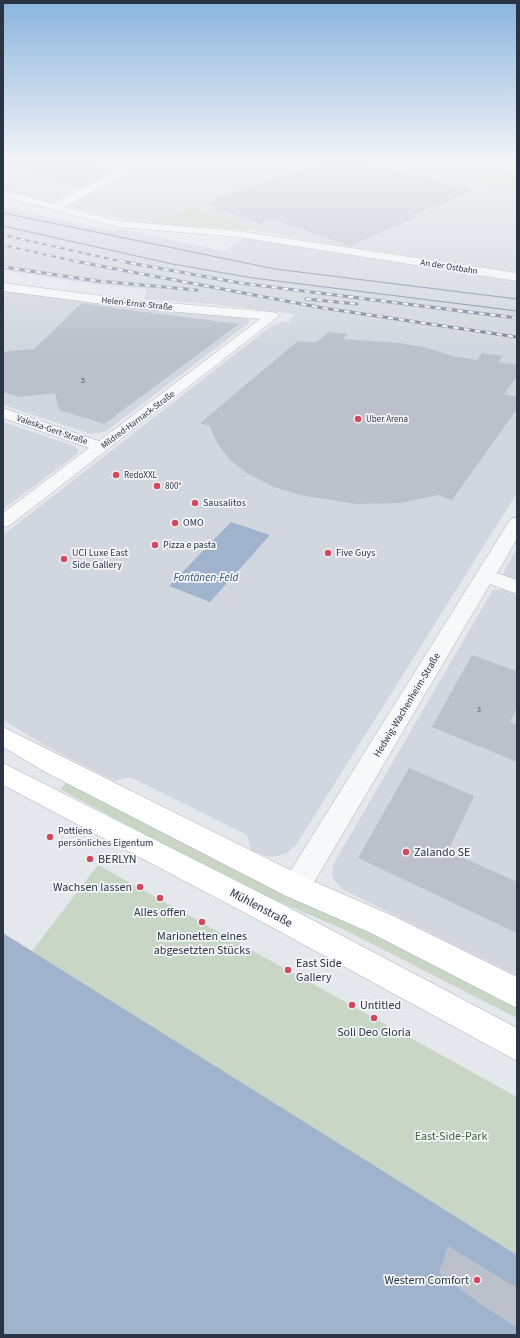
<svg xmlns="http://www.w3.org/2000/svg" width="520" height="1338" font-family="'Source Sans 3',sans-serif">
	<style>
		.built { fill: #d2d6de }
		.green { fill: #c9d6c5 }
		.water { fill: #9fb4cc }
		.building { fill: #bbc0ca }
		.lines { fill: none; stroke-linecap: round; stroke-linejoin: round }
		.minor-casing { stroke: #a9aeb7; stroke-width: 1 }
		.major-casing { stroke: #a3abb8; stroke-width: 1 }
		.minor { fill: #f7f8fa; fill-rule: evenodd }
		.major { fill: #fff; fill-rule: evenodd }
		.tram { stroke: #7d8696; stroke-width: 1 }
		.rail-far1-casing { stroke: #7d8696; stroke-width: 2 }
		.rail-casing { stroke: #7d8696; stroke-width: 3 }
		.rail-far1 { stroke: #f4f6f9; stroke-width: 1.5; stroke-dasharray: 4.5; stroke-linecap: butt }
		.rail { stroke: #f4f6f9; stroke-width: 2; stroke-dasharray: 5.5; stroke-linecap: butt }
		.poi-dot { fill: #d1495b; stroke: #f4f6f9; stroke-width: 1.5 }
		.labels { text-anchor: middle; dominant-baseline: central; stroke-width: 3.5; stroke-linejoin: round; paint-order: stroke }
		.number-label { font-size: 8px; fill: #4f5766 }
		.far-street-label { font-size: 9px; fill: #2b3445; stroke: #f4f6f9 }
		.far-poi-label { font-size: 9px; fill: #2b3445; stroke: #f4f6f9; text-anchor: start }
		.poi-label { font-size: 10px; fill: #2b3445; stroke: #f4f6f9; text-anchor: start }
		.street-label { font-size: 10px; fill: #2b3445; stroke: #f4f6f9 }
		.water-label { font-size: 11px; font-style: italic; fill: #34527a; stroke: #f4f6f9 }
		.near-poi-label { font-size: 12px; fill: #2b3445; stroke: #f4f6f9; text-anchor: start }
		.near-street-label { font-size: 12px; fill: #2b3445; stroke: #f4f6f9 }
		.near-park-label { font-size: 12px; fill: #3f6138; stroke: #f4f6f9 }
	</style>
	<rect width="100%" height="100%" fill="#e4e7ec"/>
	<g class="built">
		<path d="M3,162H130L50,203L3,190Z"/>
		<path d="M152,162H400L517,192V272L341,246L248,229L135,222L70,206Z"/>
		<path d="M3,208L114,231L120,229L224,251L245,237L517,280V493L296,845L285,854L270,857L258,853L251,850L247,835L130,777L114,781L46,746L3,720V535L270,327L282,322H289L295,314L211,304L144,299L146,289L84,283L3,270Z"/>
		<path d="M3,291L245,317L250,322L105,432L91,434L3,405Z"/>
		<path d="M3,422L74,446L79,450L77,454L3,509Z"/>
		<path d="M517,548V582L505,576L504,572Z"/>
		<path d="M502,589L515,593L514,595L517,596V976L342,889L332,877L333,865L491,593L493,590Z"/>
	</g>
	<g class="green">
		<path d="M400,162H479L517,174V192Z"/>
		<path d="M193,208L251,228L246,230L159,224L149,219H161Z"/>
		<path d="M67,782L242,874L350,922L517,1008V1018L345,930L234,882L60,789Z"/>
		<path d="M98,865L517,1097V1255L32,951Z"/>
	</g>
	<g class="water">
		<path d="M231,522L270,535L210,602L169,586Z"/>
		<path d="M3,933L517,1255V1335H3Z"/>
	</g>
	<g class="building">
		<path d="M4,162H89L117,169L82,187L4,167Z"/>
		<path d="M326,162H364L472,191L412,216L417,217L350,246L273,219L260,224L213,208L217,207L208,204L217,201L212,199Z"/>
		<path d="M82,303L122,309L239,324L104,424L59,410L55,393L19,397L3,392V352L34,349Z"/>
		<path d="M329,332L348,334L343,339L399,343L423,347L453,356L477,360L482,353L503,356L498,362L517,365V377L504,394L517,397V409L452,500L438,495L401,503L356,504L300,495L274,487L247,473L230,460L223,451L215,439L210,426L200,423L298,341L315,343Z"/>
		<path d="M472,655L517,671V707L510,722L517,725V762L432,727Z"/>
		<path d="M409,768L474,796L448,851L517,882V933L358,858Z"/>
		<path d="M448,1246L517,1288V1328L480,1304L439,1273Z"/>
	</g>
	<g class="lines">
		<g class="minor-casing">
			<g id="minor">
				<path d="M134,162H146L65,207L118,221L238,231L517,273V281L238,237L118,227L3,196V190L55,204Z"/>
				<path d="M484,162H499L517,167V173L486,164Z"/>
				<path d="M3,283L133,300L272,312L277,313L279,316L9,526L3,527V513L89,448L3,418V408L99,441L260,319L133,308L3,291Z"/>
				<path d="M517,517V539L497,573L517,580V594L490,584L306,896L296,899L286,896L282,887L286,878L508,523L511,519Z"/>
			</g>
		</g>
		<g class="major-casing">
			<g id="major">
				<path d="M3,727L306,878L391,915L517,977V1008L371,933L286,896L47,773L3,747Z"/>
				<path d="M3,763L286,906L517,1028V1061L266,924L3,785Z"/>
			</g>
		</g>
		<use href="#minor" class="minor"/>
		<use href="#major" class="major"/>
		<g class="tram">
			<path d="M3,213L275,269L517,299"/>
			<path d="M3,226L172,264L253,278L517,311"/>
		</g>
		<g class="rail-far1-casing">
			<g id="rail-far1">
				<path d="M3,235L124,262"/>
				<path d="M3,245L78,262"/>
			</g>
		</g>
		<g class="rail-casing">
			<g id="rail">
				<path d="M74,261L323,308L517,337"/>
				<path d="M120,261L240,283L517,318"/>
				<path d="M3,267L98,281L197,290"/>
				<path d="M306,299L357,304"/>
			</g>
		</g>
		<use href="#rail-far1" class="rail-far1"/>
		<use href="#rail" class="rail"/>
	</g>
	<linearGradient id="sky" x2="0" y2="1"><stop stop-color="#8bb4dd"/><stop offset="0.46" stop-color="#f3f4f6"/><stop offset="1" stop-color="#f3f4f6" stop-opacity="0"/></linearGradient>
	<rect width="520" height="349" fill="url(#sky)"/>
	<g class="poi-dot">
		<circle cx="358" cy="419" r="4"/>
		<circle cx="116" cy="475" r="4"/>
		<circle cx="157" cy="486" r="4"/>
		<circle cx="195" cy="503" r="4"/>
		<circle cx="175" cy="523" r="4"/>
		<circle cx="155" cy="545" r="4"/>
		<circle cx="328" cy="553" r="4"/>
		<circle cx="64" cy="559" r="4"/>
		<circle cx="50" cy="837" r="4"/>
		<circle cx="406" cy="852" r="4"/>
		<circle cx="90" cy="859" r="4"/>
		<circle cx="140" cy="887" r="4"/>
		<circle cx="160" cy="898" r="4"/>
		<circle cx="202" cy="922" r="4"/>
		<circle cx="288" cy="970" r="4"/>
		<circle cx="352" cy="1005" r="4"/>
		<circle cx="374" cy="1018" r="4"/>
		<circle cx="477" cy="1280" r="4"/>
	</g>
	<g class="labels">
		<g class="number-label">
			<text x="83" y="380">5</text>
			<text x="479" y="709">3</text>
		</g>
		<g class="far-street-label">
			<text transform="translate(449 267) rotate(9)">An der Ostbahn</text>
			<text transform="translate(137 304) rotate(6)">Helen-Ernst-Straße</text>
			<text transform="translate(138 420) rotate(-37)">Mildred-Harnack-Straße</text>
			<text transform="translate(52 430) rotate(19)">Valeska-Gert-Straße</text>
		</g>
		<g class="far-poi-label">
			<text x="366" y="419">Uber Arena</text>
			<text x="124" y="475">RedoXXL</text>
			<text x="165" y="486">800°</text>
		</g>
		<g class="poi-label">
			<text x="203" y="503">Sausalitos</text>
			<text x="183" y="523">OMO</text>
			<text x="163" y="545">Pizza e pasta</text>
			<text x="72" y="553">UCI Luxe East<tspan x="72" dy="12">Side Gallery</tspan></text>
			<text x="336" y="553">Five Guys</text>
			<text x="58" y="831">Pottiens<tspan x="58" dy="12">persönliches Eigentum</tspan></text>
		</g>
		<g class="street-label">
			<text transform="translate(407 705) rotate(-59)">Hedwig-Wachenheim-Straße</text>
		</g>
		<g class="water-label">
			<text x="206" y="577">Fontänen-Feld</text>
		</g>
		<g class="near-poi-label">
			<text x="414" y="852">Zalando SE</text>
			<text x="98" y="859">BERLYN</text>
			<text x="132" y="887" text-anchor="end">Wachsen lassen</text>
			<text x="160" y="912" text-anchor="middle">Alles offen</text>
			<text x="202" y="936" text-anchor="middle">Marionetten eines<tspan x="202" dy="14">abgesetzten Stücks</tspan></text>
			<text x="296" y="963">East Side<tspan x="296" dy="14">Gallery</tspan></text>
			<text x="360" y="1005">Untitled</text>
			<text x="374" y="1032" text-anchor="middle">Soli Deo Gloria</text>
			<text x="469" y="1280" text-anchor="end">Western Comfort</text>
		</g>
		<g class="near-street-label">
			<text transform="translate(261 908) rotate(28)">Mühlenstraße</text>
		</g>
		<g class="near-park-label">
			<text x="451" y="1136">East-Side-Park</text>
		</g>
	</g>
	<rect width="520" height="1338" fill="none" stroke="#2b3445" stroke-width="8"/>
</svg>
